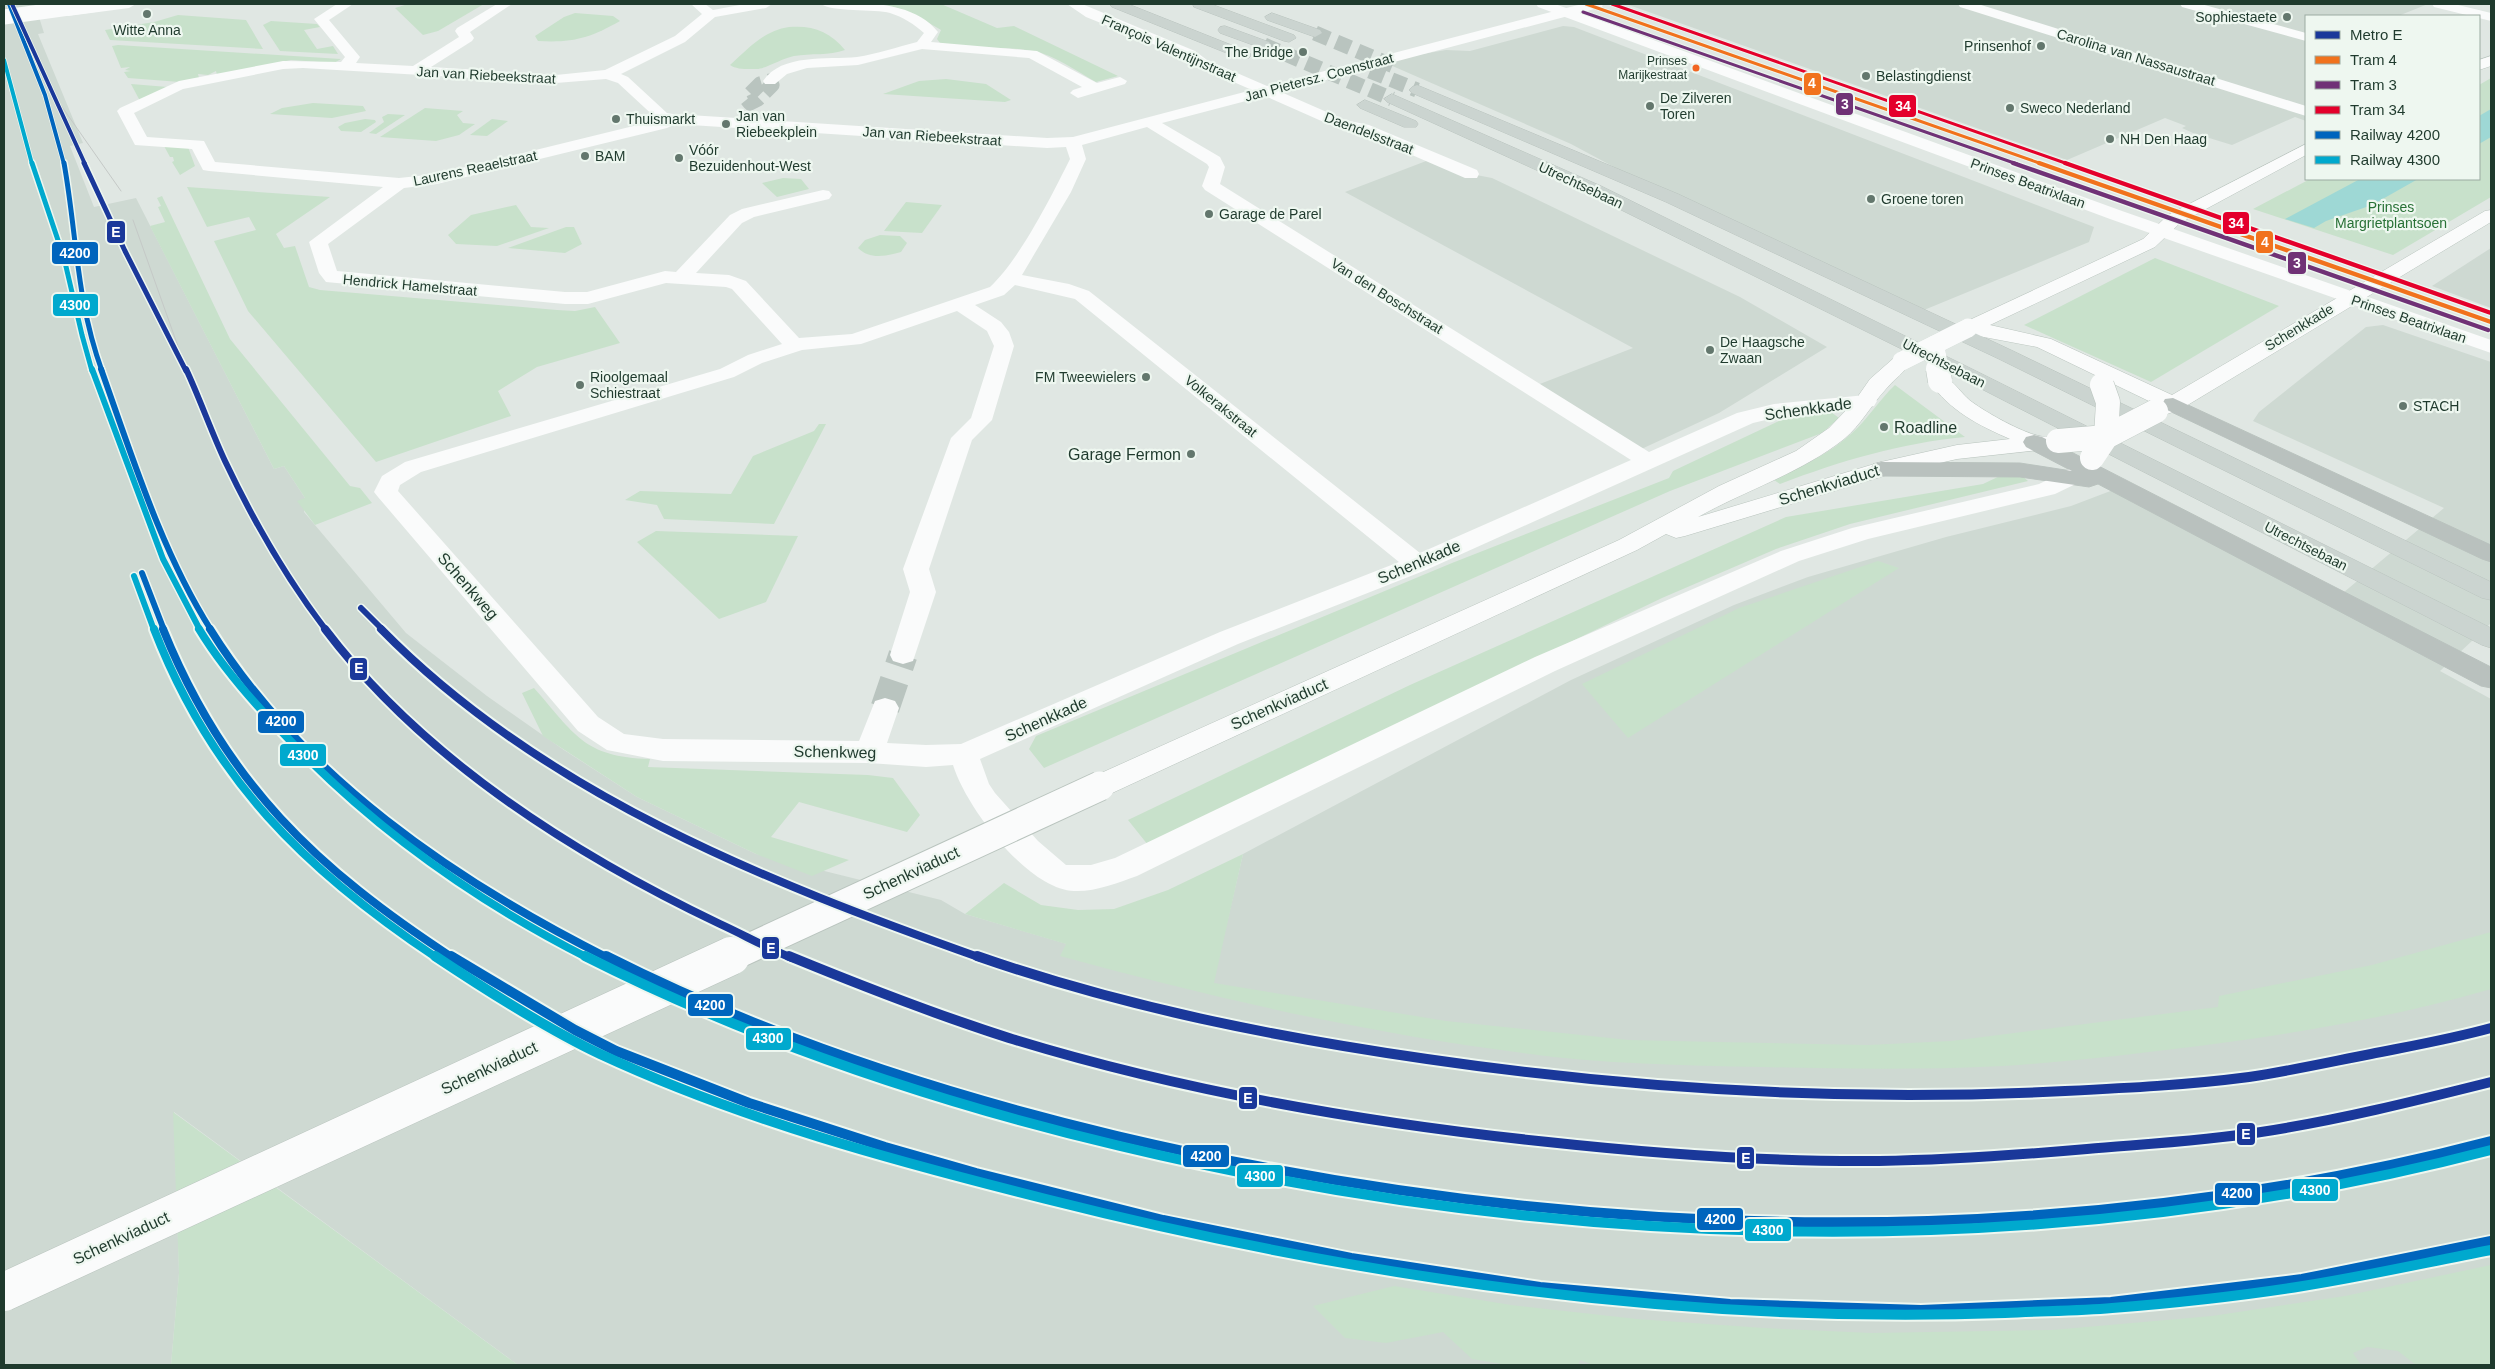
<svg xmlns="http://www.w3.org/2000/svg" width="2495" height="1369" font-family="Arial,sans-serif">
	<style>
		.built { fill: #ced9d2 }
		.green { fill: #c8e1cb }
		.water { fill: #9ed8d5 }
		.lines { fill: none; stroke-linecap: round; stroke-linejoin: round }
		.minor-tunnel-far1 { stroke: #b9c4bf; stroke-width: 15; stroke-dasharray: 15 8; stroke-linecap: butt }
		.minor-tunnel { stroke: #b9c4bf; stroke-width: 29; stroke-dasharray: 29 15; stroke-linecap: butt }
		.primary-tunnel { stroke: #b9c4bf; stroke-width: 15; stroke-dasharray: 15 8; stroke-linecap: butt }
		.secondary-casing { stroke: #b9c4be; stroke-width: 1 }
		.primary-casing { stroke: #bac4bf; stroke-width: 1 }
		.motorway-casing { stroke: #bac4bf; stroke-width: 1 }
		.minor { fill: #fafbfb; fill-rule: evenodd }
		.tertiary { fill: #fafbfb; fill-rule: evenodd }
		.secondary { fill: #fafbfb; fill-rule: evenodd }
		.primary { fill: #cbd4d0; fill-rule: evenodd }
		.motorway { fill: #b9c1be; fill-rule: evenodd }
		.tram { stroke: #c5c9c7; stroke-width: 1 }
		.secondary-bridge-far3-casing { stroke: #b9c4be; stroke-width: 19; stroke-linecap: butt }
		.secondary-bridge-far2-casing { stroke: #b9c4be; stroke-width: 25; stroke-linecap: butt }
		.secondary-bridge-far1-casing { stroke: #b9c4be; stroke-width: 31; stroke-linecap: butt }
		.secondary-bridge-casing { stroke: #b9c4be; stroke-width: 39; stroke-linecap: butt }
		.minor-bridge { stroke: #fafbfb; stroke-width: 24 }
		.tertiary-bridge { stroke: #fafbfb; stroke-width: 15 }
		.secondary-bridge-far3 { stroke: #fafbfb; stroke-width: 19 }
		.secondary-bridge-far2 { stroke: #fafbfb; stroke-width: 24 }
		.secondary-bridge-far1 { stroke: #fafbfb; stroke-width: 29 }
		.secondary-bridge { stroke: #fafbfb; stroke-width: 38 }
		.rail-1-far4-casing { stroke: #eef7f0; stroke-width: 5.5 }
		.rail-1-far3-casing { stroke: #eef7f0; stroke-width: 8 }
		.rail-1-far2-casing { stroke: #eef7f0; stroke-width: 9 }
		.rail-1-far1-casing { stroke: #eef7f0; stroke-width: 12 }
		.rail-1-casing { stroke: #eef7f0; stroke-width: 14 }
		.rail-2-far4-casing { stroke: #eef7f0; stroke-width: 5.5 }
		.rail-2-far3-casing { stroke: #eef7f0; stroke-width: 8 }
		.rail-2-far2-casing { stroke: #eef7f0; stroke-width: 9 }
		.rail-2-far1-casing { stroke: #eef7f0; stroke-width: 12 }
		.rail-2-casing { stroke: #eef7f0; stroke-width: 14 }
		.rail-1-far4 { stroke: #0065bd; stroke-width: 4 }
		.rail-1-far3 { stroke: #0065bd; stroke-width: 5 }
		.rail-1-far2 { stroke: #0065bd; stroke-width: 6 }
		.rail-1-far1 { stroke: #0065bd; stroke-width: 8 }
		.rail-1 { stroke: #0065bd; stroke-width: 10 }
		.rail-2-far4 { stroke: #00a9ce; stroke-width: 4 }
		.rail-2-far3 { stroke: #00a9ce; stroke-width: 5 }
		.rail-2-far2 { stroke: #00a9ce; stroke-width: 6 }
		.rail-2-far1 { stroke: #00a9ce; stroke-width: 8 }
		.rail-2 { stroke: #00a9ce; stroke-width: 10 }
		.tram-1-far1-casing { stroke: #eef7f0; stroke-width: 5 }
		.tram-1-casing { stroke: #eef7f0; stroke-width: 7 }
		.tram-2-far1-casing { stroke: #eef7f0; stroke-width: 5 }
		.tram-2-casing { stroke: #eef7f0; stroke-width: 7 }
		.tram-3-far1-casing { stroke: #eef7f0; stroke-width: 5 }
		.tram-3-casing { stroke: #eef7f0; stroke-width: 7 }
		.tram-1-far1 { stroke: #f1721d; stroke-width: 3 }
		.tram-1 { stroke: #f1721d; stroke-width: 4.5 }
		.tram-2-far1 { stroke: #703276; stroke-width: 3 }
		.tram-2 { stroke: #703276; stroke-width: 4.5 }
		.tram-3-far1 { stroke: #e4002b; stroke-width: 3 }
		.tram-3 { stroke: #e4002b; stroke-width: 4.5 }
		.metro-1-far4-casing { stroke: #eef7f0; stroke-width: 5.5 }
		.metro-1-far3-casing { stroke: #eef7f0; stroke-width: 8 }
		.metro-1-far2-casing { stroke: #eef7f0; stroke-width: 9 }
		.metro-1-far1-casing { stroke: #eef7f0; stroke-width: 12 }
		.metro-1-casing { stroke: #eef7f0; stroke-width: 14 }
		.metro-1-far4 { stroke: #1a389a; stroke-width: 4 }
		.metro-1-far3 { stroke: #1a389a; stroke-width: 5 }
		.metro-1-far2 { stroke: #1a389a; stroke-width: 6 }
		.metro-1-far1 { stroke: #1a389a; stroke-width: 8 }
		.metro-1 { stroke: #1a389a; stroke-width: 10 }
		.poi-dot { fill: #63776d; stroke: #eef7f0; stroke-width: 2 }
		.bus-dot { fill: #f26522; stroke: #eef7f0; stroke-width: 2 }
		.labels { text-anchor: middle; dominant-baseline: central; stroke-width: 4.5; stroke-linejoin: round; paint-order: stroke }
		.far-bus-label { font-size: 12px; fill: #1f3a2d; stroke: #eef7f0; text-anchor: end }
		.far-poi-label { font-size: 14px; fill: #1f3a2d; stroke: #eef7f0; text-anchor: start }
		.far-street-label { font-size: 14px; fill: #1f3a2d; stroke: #eef7f0 }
		.far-park-label { font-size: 14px; fill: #287136; stroke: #eef7f0 }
		.street-label { font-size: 16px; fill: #1f3a2d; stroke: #eef7f0 }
		.poi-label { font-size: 16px; fill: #1f3a2d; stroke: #eef7f0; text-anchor: start }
		.line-badge { stroke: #eef7f0; stroke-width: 2 }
		.badge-label { font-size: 14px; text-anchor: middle; font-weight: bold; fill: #fff }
	</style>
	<rect width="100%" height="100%" fill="#e0e7e3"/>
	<g class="built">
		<path d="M4,4H41L48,15L39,17L44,33L38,34L83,143L70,146L94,207L136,198L274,469L284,466L305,498L304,512L406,633L487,696L564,750L637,797L756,854L941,900L965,914L1067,944L1213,983L1243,854L1571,680L1734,605L1808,577L1946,537L2071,506L2121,487L2337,598L2444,508L2253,421L2259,412L2366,327L2383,325L2491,362V623L2440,671L2491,699V1365H518L174,1112L179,1273L171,1365H4Z"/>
		<path d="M1626,4H2186L2306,38V121L2295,117L2232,145L2193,133L2182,128L2186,126L2165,118L2067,160Z"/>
		<path d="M2190,4H2428L2398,16H2306V36Z"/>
		<path d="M1563,26L1574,27L2094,227L2089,242L1924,310L1672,198L1571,144L1381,61L1446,50L1470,51Z"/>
		<path d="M1434,158L1471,174L1492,178L1740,297L1827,347L1719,413L1635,452L1532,387L1633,348L1345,192Z"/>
		<path d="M2491,248V308L2432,286Z"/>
	</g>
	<g class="green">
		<path d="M408,4H484L438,31L423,35L395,8Z"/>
		<path d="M875,4H941L997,28L1014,26L1118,76L1096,82C1076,71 1055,55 1033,51C1002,45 971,51 940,43L937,39L941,30C919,17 902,6 875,4Z"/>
		<path d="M575,13L613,16L620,21C590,38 573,43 538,41L535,36L564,17Z"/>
		<path d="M178,15L246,20L263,49L110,40L105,30L154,22Z"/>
		<path d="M271,21L317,24L320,27L304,30L317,49L333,46L338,54L280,51L263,25Z"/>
		<path d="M789,27C812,25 830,31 845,50C829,56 811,53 794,56C783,58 765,69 757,69C749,69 737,70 730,65C749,48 763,31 789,27Z"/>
		<path d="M118,45L341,59L334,63L291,60L217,75L216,71L208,75L198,74L199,78L180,82L128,78L124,72L131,71L125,70L130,67L121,68L112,46Z"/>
		<path d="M2491,78V197L2393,255L2253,209L2310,179H2479V85Z"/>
		<path d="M946,79L986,84L1011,100L1005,102L883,94L919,81Z"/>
		<path d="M131,84L168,87L140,101Z"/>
		<path d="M313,103L363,106L366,111L332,118L270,114L282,108Z"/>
		<path d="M425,108L463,111L457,115L463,123L475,124L459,135L436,141L380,137Z"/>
		<path d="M388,114L405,115L376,134L369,133L384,122L382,117Z"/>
		<path d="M365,119L375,120L376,122L361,132L341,131L338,127L345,123Z"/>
		<path d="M492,119L508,121L487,136L470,135Z"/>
		<path d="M164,146L188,147L195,166L180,175L172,162L174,161L173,157H170Z"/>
		<path d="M783,178L801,179L809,189L777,197L762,183Z"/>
		<path d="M187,187L330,197L276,234L284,248L295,246L309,287L320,290L557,310L575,311L595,307L620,343L537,367L498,391L511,416L376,462L248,311L214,241L256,230L249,217L207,227Z"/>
		<path d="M162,196L230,339L350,486L360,488L372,503L315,525L297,501L305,498L284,466L274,469L150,226L165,222L158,207L161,206L157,198Z"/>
		<path d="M906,202L942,205L922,233L884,231Z"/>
		<path d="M516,205L531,227L549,228L497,246L456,244L448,235L471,215Z"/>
		<path d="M566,227H574L582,244L565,253L508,248Z"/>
		<path d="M880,235L900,236L907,243L901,252C886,256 870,260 858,248L865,240Z"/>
		<path d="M2155,258L2279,306L2151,382L2024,325Z"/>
		<path d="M1895,385L1965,437C1901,443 1840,461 1780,484L1774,480C1800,467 1829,454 1851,434C1868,419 1879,400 1895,385Z"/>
		<path d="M1831,412L1839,418L1822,433L1670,491L1044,768L1029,749L1036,736L1452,563L1669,478L1673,471L1781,420Z"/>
		<path d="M819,424H826L774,524L664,519L657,505L625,500L640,491L731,494L753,456L814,431Z"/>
		<path d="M2004,474L2021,475L2028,481L1850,524L1776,549L1662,598L1148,845L1128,820L1410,685L1786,517L1983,484Z"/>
		<path d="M656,531L798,536L766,602L719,619L637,542Z"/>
		<path d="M1878,561L1899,568L1628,738L1582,684L1739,608Z"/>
		<path d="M534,688C575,734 583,757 650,759L648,767L868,775L893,778L920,815L907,832L799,802L771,837L849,860L812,876L756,854L637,797L543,736L522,693Z"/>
		<path d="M1243,854L1214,983L1446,1021L1629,1040L1717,1042L1868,1045L1951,1041L2218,1007L2219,996L2372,965L2491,932V989C2395,1017 2298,1033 2199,1046C2134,1054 2068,1062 2003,1066C1923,1070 1843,1069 1763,1067C1683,1065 1602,1064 1523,1053C1366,1033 1213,998 1060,956L1066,944L965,914L1004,883L1041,905L1078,910L1114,909L1168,890Z"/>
		<path d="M173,1112L518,1365H171L179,1273Z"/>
		<path d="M2491,1265V1365H2416L2398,1351L2367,1347L2353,1353L2361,1365H1594L1580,1360L1578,1365H1508L1472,1359L1443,1332L1386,1343L1345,1338L1313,1306L1394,1286L1511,1305L1637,1319L1764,1328L1871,1333L2052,1330L2212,1316L2345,1296Z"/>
	</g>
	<g class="water">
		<path d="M2491,109V137L2479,144V116Z"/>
		<path d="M2360,179H2418L2372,205L2326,221L2314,228L2285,219Z"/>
	</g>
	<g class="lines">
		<path class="minor-tunnel-far1" d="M770,81L772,85L758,99L750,103L746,98L760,84Z"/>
		<path class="minor-tunnel" d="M885,708L903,655"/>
		<g class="primary-tunnel">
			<path d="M1315,33L1396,67"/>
			<path d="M1264,45L1392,99"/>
			<path d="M1370,71L1417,90"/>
		</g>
		<g class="secondary-casing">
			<g id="secondary">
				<path d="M2491,56V66L2479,70V60Z"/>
				<path d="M2306,144V155L2180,223L2155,247L1990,325L2051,339L2172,395L2485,211L2491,210V222L2181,409L2156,418L2148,416L2145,411L2148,406L2155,404L2037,347L1968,334L1961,332L1958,328L1961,324L2143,239L2168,215Z"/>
				<path d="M1902,355L1909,357L1912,361C1905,372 1894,379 1886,389C1871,405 1861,425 1844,439C1801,473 1746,490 1698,517L1881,462L1957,445L2010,439C1978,425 1950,411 1929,381L1933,377C1951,372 1958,392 1972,402C1987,413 2021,432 2039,436C2047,438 2057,434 2066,436L2069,441L2066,446L2058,448L1957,459L1887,475L1685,536L1676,538L1666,534L1637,550L1110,794L1100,797L1090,794L1085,786L1090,778L1619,540L1719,486L1796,451L1829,428L1854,402L1870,379L1895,357Z"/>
			</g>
		</g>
		<g class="primary-casing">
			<g id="primary">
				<path d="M1110,4H1128L1249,52L1251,55L1249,58H1239L1112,7Z"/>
				<path d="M1193,4H1211L1294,35L1296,38L1289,42L1284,41L1194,7Z"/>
				<path d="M1272,13L1320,30L1322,33L1315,37L1267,20L1265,17Z"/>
				<path d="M1225,26L1269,42L1271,45L1264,49L1220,33L1218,30L1220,27Z"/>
				<path d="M1417,85L1678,194L2013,351L2491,582V600L2482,598L1999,359L1666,202L1412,93L1409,90L1412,87Z"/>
				<path d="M1392,94L1601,186L1974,370L2491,628V648L2482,645L1960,378L1589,194L1387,102L1384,99Z"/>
				<path d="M1365,100L1416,121L1418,124L1416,127H1404L1360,108L1357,105Z"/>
			</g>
		</g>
		<g class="motorway-casing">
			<g id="motorway">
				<path d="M2173,398L2491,545V562L2482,559L2165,409L2162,404L2165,399Z"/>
				<path d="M2034,435L2042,437L2491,667V688L2481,686L2098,484L2089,487L2020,477L1881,476L1873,474L1870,469L1873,464L1881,462L2020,463L2072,471L2026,447L2023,442L2026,437Z"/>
			</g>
		</g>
		<g class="minor">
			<path d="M100,4H136L129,8L68,16L61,12L68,8Z"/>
			<path d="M337,4H353L329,20L360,57L356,63L413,66L459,37L455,31L457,28L497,4H512L470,32L474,38L472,41L431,67L556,75L605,70L675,36L702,14L691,4H705L713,10L745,4H772L766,8L715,17L685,42L621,74L628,77L667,113L673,114L1047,138L1073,137L1252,90L1197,66L1185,57L1086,17L1067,4H1082L1195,51L1207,60L1267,86L1582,4H1603L1602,7L1281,92L1345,120L1369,125L1477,170L1479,174L1477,178H1465L1359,132L1335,127L1265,96L1162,123L1220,157L1225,167L1220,184L1649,452L1737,413L1774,404L1866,395L1874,396L1877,401L1874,406L1866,407L1774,418L1753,423L1426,570L1238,644L980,759L989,784L995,793L1038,841L1066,865H1091L1115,858L1535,657L1781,551L1852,528L2039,484L2072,468L2083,456L2091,454L2099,456L2102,461L2088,478L2055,494L1868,539L1799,561L1555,671L1137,876C1117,883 1095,892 1074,891C1027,889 966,807 953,765L926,767L869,763L663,761L607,750L578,731L378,497L374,492L382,476L405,462L720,369L748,355L782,344L732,289L726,287L666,283L588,304H565L326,282L319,273L309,242L383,187L209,171L203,170L192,149L135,145L117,111L120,108L179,81L283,61L341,62L345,57L314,19ZM303,68L556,83L606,79L618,83L658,120L437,174L399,178L215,162L204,141L147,137L134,113L183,89L283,69ZM675,124L1047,148L1066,147L1070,159C1051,197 1020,259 990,287L852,334L799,338L746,281L729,275L696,273L742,223L754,217L829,199L832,195L829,191L823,190L742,209L730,215L676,272L665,271L587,292H565L337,271L328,244L404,188L437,184L667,128ZM1147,127L1207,164L1209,167L1202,186L1205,190L1631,460L1420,553L1089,291L1069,284L1022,275L1071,192L1086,159L1082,145ZM1015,285L1075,299L1399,562L1220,632L961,744L926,745L887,743L899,708L895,701L885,698L875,701L859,741L663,739L624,734L598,717L398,491L400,485L421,472L734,377L762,363L802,350L861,344L957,311L987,331L994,346L971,418L951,438L903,569L910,592L890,655L893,661L903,664L913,661L936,592L929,569L972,440L992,420L1014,346L1009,332L1001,322L975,305L1004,295Z"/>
			<path d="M822,4C859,2 913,0 938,32L931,42L1037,51L1097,83L1120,77L1127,81L1125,84L1078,98L1070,93L1073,90L1082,87L1029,58L922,49L858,65L807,68L787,74L775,84H765L763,81C782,53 827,60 857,57C877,54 897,47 917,42L924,33C914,24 903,17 890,13C876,9 829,12 822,4Z"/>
			<path d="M1958,4H1978L2306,106V116L1960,7Z"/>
			<path d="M2180,4H2201L2306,33V41L2182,7Z"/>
			<path d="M2432,4H2454L2491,13V21L2434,7Z"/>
		</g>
		<path class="tertiary" d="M1536,4H1555L2122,211L2491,340V353L2110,219L1538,7Z"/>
		<use href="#secondary" class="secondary"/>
		<use href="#primary" class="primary"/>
		<use href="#motorway" class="motorway"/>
		<g class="tram">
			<path d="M53,94L121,191"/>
			<path d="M133,220L185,366"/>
		</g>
		<g class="secondary-bridge-far3-casing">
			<g id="secondary-bridge-far3">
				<path d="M1935,345L1939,371"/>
				<path d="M1902,361L1968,328"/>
			</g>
		</g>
		<g class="secondary-bridge-far2-casing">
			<g id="secondary-bridge-far2">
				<path d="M1938,369L1940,381"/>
				<path d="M2102,385L2108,402L2106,437"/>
				<path d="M2058,441L2106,437L2156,411"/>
			</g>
		</g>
		<g class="secondary-bridge-far1-casing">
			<path id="secondary-bridge-far1" d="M728,958L1100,786"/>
		</g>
		<g class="secondary-bridge-casing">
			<path id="secondary-bridge" d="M4,1292L731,956"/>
		</g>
		<path class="minor-bridge" d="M2092,458L2106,437"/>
		<path class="tertiary-bridge" d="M4,17L98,4"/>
		<use href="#secondary-bridge-far3" class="secondary-bridge-far3"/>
		<use href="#secondary-bridge-far2" class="secondary-bridge-far2"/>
		<use href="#secondary-bridge-far1" class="secondary-bridge-far1"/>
		<use href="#secondary-bridge" class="secondary-bridge"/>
		<g class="rail-1-far4-casing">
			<path id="rail-1-far4" d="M9,4L45,95L64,164"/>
		</g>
		<g class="rail-1-far3-casing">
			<path id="rail-1-far3" d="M64,163C77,235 76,300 102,371"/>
		</g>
		<g class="rail-1-far2-casing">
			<g id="rail-1-far2">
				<path d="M101,369C132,456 162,553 211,630"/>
				<path d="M142,573L164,630"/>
			</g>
		</g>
		<g class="rail-1-far1-casing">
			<g id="rail-1-far1">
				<path d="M163,629C225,783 317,869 453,958"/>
				<path d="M210,629C302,777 455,881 608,958"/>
			</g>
		</g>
		<g class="rail-1-casing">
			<g id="rail-1">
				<path d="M451,956L575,1030L616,1051L749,1103L885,1147L976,1173L1163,1220L1351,1258L1540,1287L1730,1304L1921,1310L2111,1302L2302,1279L2491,1241"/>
				<path d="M606,956C768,1038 941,1094 1117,1136C1565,1242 2044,1258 2491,1141"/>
			</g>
		</g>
		<g class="rail-2-far4-casing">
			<path id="rail-2-far4" d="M4,60L32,164"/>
		</g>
		<g class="rail-2-far3-casing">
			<path id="rail-2-far3" d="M32,163L64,258L82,335L92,371"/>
		</g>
		<g class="rail-2-far2-casing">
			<g id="rail-2-far2">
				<path d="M92,369L163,559L200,630"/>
				<path d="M134,576L154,630"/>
			</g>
		</g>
		<g class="rail-2-far1-casing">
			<g id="rail-2-far1">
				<path d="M154,629C212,779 305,870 437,958"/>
				<path d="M199,629C222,667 251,700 282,732C369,825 474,900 588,958"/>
			</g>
		</g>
		<g class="rail-2-casing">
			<g id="rail-2">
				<path d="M435,956C486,990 545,1028 600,1054C742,1120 895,1161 1046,1199C1359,1278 1681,1325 2005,1313C2041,1311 2077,1311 2112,1308C2175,1303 2240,1296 2303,1286C2366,1276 2428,1262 2491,1250"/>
				<path d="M585,956C755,1042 935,1102 1120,1146C1567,1253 2045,1266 2491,1150"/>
			</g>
		</g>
		<use href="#rail-1-far4" class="rail-1-far4"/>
		<use href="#rail-1-far3" class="rail-1-far3"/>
		<use href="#rail-1-far2" class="rail-1-far2"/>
		<use href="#rail-1-far1" class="rail-1-far1"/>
		<use href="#rail-1" class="rail-1"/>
		<use href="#rail-2-far4" class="rail-2-far4"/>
		<use href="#rail-2-far3" class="rail-2-far3"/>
		<use href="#rail-2-far2" class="rail-2-far2"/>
		<use href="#rail-2-far1" class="rail-2-far1"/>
		<use href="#rail-2" class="rail-2"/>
		<g class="tram-1-far1-casing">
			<path id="tram-1-far1" d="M1586,4L2042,164"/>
		</g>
		<g class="tram-1-casing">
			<path id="tram-1" d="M2039,163L2491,322"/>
		</g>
		<g class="tram-2-far1-casing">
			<path id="tram-2-far1" d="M1583,12L2017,164"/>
		</g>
		<g class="tram-2-casing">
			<path id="tram-2" d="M2013,163L2488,330"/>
		</g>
		<g class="tram-3-far1-casing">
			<path id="tram-3-far1" d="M1612,4L2068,164"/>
		</g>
		<g class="tram-3-casing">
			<path id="tram-3" d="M2065,163L2491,313"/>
		</g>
		<use href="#tram-1-far1" class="tram-1-far1"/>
		<use href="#tram-1" class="tram-1"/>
		<use href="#tram-2-far1" class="tram-2-far1"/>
		<use href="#tram-2" class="tram-2"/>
		<use href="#tram-3-far1" class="tram-3-far1"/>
		<use href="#tram-3" class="tram-3"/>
		<g class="metro-1-far4-casing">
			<path id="metro-1-far4" d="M12,4L85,164"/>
		</g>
		<g class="metro-1-far3-casing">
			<path id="metro-1-far3" d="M84,163L125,251L186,371"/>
		</g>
		<g class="metro-1-far2-casing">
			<g id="metro-1-far2">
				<path d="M186,369C200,399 211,431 225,461C253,520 286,578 326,630"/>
				<path d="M361,608L383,630"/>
			</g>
		</g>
		<g class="metro-1-far1-casing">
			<g id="metro-1-far1">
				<path d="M325,629C424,760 573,854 720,924C744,935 767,948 792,958"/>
				<path d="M381,629C543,794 767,882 981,958"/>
			</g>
		</g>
		<g class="metro-1-casing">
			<g id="metro-1">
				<path d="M789,956C862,986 934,1014 1009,1038C1184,1092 1366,1123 1548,1142C1658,1154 1768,1162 1879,1161C1948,1160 2018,1155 2087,1149C2145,1144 2203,1141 2261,1132C2339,1120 2415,1101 2491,1082"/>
				<path d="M977,956C1123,1007 1275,1037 1427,1059C1639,1090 1852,1102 2065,1091C2127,1088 2188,1085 2249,1077C2290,1071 2330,1062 2371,1054C2411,1046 2451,1039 2491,1028"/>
			</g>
		</g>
		<use href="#metro-1-far4" class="metro-1-far4"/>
		<use href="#metro-1-far3" class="metro-1-far3"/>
		<use href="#metro-1-far2" class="metro-1-far2"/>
		<use href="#metro-1-far1" class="metro-1-far1"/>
		<use href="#metro-1" class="metro-1"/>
	</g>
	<g class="poi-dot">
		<circle cx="147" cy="14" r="5"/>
		<circle cx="2287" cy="17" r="5"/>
		<circle cx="2041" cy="46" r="5"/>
		<circle cx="1303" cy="52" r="5"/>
		<circle cx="1866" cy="76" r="5"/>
		<circle cx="1650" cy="106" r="5"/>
		<circle cx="2010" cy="108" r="5"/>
		<circle cx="616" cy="119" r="5"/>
		<circle cx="726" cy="124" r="5"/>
		<circle cx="2110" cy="139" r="5"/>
		<circle cx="585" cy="156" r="5"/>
		<circle cx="679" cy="158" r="5"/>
		<circle cx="1871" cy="199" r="5"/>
		<circle cx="1209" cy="214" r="5"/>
		<circle cx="1710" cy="350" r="5"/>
		<circle cx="1146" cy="377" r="5"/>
		<circle cx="580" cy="385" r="5"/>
		<circle cx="2403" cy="406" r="5"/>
		<circle cx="1884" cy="427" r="5"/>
		<circle cx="1191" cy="454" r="5"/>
	</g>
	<circle class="bus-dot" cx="1696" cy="68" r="4.5"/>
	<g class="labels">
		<g class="far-bus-label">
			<text x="1687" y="61">Prinses<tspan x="1687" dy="14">Marijkestraat</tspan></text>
		</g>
		<g class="far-poi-label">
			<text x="2277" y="17" text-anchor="end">Sophiestaete</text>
			<text x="147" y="30" text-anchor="middle">Witte Anna</text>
			<text x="2031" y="46" text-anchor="end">Prinsenhof</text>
			<text x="1293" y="52" text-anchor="end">The Bridge</text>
			<text x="1876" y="76">Belastingdienst</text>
			<text x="1660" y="98">De Zilveren<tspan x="1660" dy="16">Toren</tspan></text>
			<text x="2020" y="108">Sweco Nederland</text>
			<text x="736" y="116">Jan van<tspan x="736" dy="16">Riebeekplein</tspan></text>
			<text x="626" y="119">Thuismarkt</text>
			<text x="2120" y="139">NH Den Haag</text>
			<text x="689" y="150">Vóór<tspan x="689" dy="16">Bezuidenhout-West</tspan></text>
			<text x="595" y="156">BAM</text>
			<text x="1881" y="199">Groene toren</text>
			<text x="1219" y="214">Garage de Parel</text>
			<text x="1720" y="342">De Haagsche<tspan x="1720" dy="16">Zwaan</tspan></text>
			<text x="590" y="377">Rioolgemaal<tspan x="590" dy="16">Schiestraat</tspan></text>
			<text x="1136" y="377" text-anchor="end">FM Tweewielers</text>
			<text x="2413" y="406">STACH</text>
		</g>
		<g class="far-street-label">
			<text transform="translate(1169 48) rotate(24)">François Valentijnstraat</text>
			<text transform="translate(2136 57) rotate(17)">Carolina van Nassaustraat</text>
			<text transform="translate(486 75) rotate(3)">Jan van Riebeekstraat</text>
			<text transform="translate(1319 77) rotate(-15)">Jan Pietersz. Coenstraat</text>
			<text transform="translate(1369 133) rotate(21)">Daendelsstraat</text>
			<text transform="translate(932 136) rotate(4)">Jan van Riebeekstraat</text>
			<text transform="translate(475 168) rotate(-12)">Laurens Reaelstraat</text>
			<text transform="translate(2028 183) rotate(20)">Prinses Beatrixlaan</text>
			<text transform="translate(1581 185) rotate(25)">Utrechtsebaan</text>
			<text transform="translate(410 285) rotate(5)">Hendrick Hamelstraat</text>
			<text transform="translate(1387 296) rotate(32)">Van den Boschstraat</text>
			<text transform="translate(2409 319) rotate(19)">Prinses Beatrixlaan</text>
			<text transform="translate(2299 327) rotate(-31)">Schenkkade</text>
			<text transform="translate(1944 363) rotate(27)">Utrechtsebaan</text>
			<text transform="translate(1221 406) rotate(39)">Volkerakstraat</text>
			<text transform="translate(2306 546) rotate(27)">Utrechtsebaan</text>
		</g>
		<g class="far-park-label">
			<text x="2391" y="207">Prinses<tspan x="2391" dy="16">Margrietplantsoen</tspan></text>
		</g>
		<g class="street-label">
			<text transform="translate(1808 409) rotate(-8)">Schenkkade</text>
			<text transform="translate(1829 485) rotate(-17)">Schenkviaduct</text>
			<text transform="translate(1419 562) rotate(-23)">Schenkkade</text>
			<text transform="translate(468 586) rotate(49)">Schenkweg</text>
			<text transform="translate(1279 704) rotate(-24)">Schenkviaduct</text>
			<text transform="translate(1046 719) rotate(-24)">Schenkkade</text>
			<text transform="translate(835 752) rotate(1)">Schenkweg</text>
			<text transform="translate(911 873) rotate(-25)">Schenkviaduct</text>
			<text transform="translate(489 1068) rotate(-25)">Schenkviaduct</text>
			<text transform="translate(121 1238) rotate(-25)">Schenkviaduct</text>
		</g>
		<g class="poi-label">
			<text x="1894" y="427">Roadline</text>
			<text x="1181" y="454" text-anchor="end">Garage Fermon</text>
		</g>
	</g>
	<g class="line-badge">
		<rect x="1803" y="72" width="19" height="24" rx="5" fill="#f1721d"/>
		<rect x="1835" y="92" width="19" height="24" rx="5" fill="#703276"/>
		<rect x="1888" y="94" width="29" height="24" rx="5" fill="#e4002b"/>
		<rect x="2222" y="211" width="28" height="24" rx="5" fill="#e4002b"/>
		<rect x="106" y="220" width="20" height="24" rx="5" fill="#1a389a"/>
		<rect x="2255" y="230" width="19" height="24" rx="5" fill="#f1721d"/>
		<rect x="51" y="241" width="48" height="24" rx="5" fill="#0065bd"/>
		<rect x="2287" y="251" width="20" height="24" rx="5" fill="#703276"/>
		<rect x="52" y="293" width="47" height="24" rx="5" fill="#00a9ce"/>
		<rect x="349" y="657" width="19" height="24" rx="5" fill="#1a389a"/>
		<rect x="257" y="710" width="48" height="24" rx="5" fill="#0065bd"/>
		<rect x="279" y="743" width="48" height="24" rx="5" fill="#00a9ce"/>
		<rect x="761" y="936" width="19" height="24" rx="5" fill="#1a389a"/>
		<rect x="687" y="993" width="47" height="24" rx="5" fill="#0065bd"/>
		<rect x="745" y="1027" width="47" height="24" rx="5" fill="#00a9ce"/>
		<rect x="1238" y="1086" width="20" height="24" rx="5" fill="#1a389a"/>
		<rect x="2236" y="1122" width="20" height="24" rx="5" fill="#1a389a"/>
		<rect x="1182" y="1144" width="48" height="24" rx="5" fill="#0065bd"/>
		<rect x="1736" y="1146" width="19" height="24" rx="5" fill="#1a389a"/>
		<rect x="1236" y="1164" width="48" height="24" rx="5" fill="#00a9ce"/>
		<rect x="2291" y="1178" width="48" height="24" rx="5" fill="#00a9ce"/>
		<rect x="2214" y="1182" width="47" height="24" rx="5" fill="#0065bd"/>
		<rect x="1696" y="1207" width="48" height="24" rx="5" fill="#0065bd"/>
		<rect x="1744" y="1218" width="48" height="24" rx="5" fill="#00a9ce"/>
	</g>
	<g class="badge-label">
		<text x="1812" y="88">4</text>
		<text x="1845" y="109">3</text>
		<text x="1903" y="111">34</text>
		<text x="2236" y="228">34</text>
		<text x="116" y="237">E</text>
		<text x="2265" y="247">4</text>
		<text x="75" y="258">4200</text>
		<text x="2297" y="268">3</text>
		<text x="75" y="310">4300</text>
		<text x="359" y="673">E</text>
		<text x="281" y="726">4200</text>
		<text x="303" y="760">4300</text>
		<text x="771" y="953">E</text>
		<text x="710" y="1010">4200</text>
		<text x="768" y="1043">4300</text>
		<text x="1248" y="1103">E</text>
		<text x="2246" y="1139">E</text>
		<text x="1206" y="1161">4200</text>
		<text x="1746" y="1163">E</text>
		<text x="1260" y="1181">4300</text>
		<text x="2315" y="1195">4300</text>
		<text x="2237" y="1198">4200</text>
		<text x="1720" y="1224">4200</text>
		<text x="1768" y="1235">4300</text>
	</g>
	<rect width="2495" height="1369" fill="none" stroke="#1f3a2d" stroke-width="10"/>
	<rect x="2305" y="15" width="175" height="165" fill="#eef7f0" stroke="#9baba2"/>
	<rect x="2315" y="31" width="25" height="8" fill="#1a389a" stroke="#9baba2"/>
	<text x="2350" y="40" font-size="15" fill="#1f3a2d">Metro E</text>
	<rect x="2315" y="56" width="25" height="8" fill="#f1721d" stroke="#9baba2"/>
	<text x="2350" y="65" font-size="15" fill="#1f3a2d">Tram 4</text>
	<rect x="2315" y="81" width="25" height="8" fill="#703276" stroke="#9baba2"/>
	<text x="2350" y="90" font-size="15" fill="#1f3a2d">Tram 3</text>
	<rect x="2315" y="106" width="25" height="8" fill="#e4002b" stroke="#9baba2"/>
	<text x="2350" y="115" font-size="15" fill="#1f3a2d">Tram 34</text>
	<rect x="2315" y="131" width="25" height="8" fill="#0065bd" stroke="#9baba2"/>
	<text x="2350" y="140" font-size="15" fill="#1f3a2d">Railway 4200</text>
	<rect x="2315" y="156" width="25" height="8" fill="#00a9ce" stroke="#9baba2"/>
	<text x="2350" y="165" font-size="15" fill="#1f3a2d">Railway 4300</text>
</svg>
